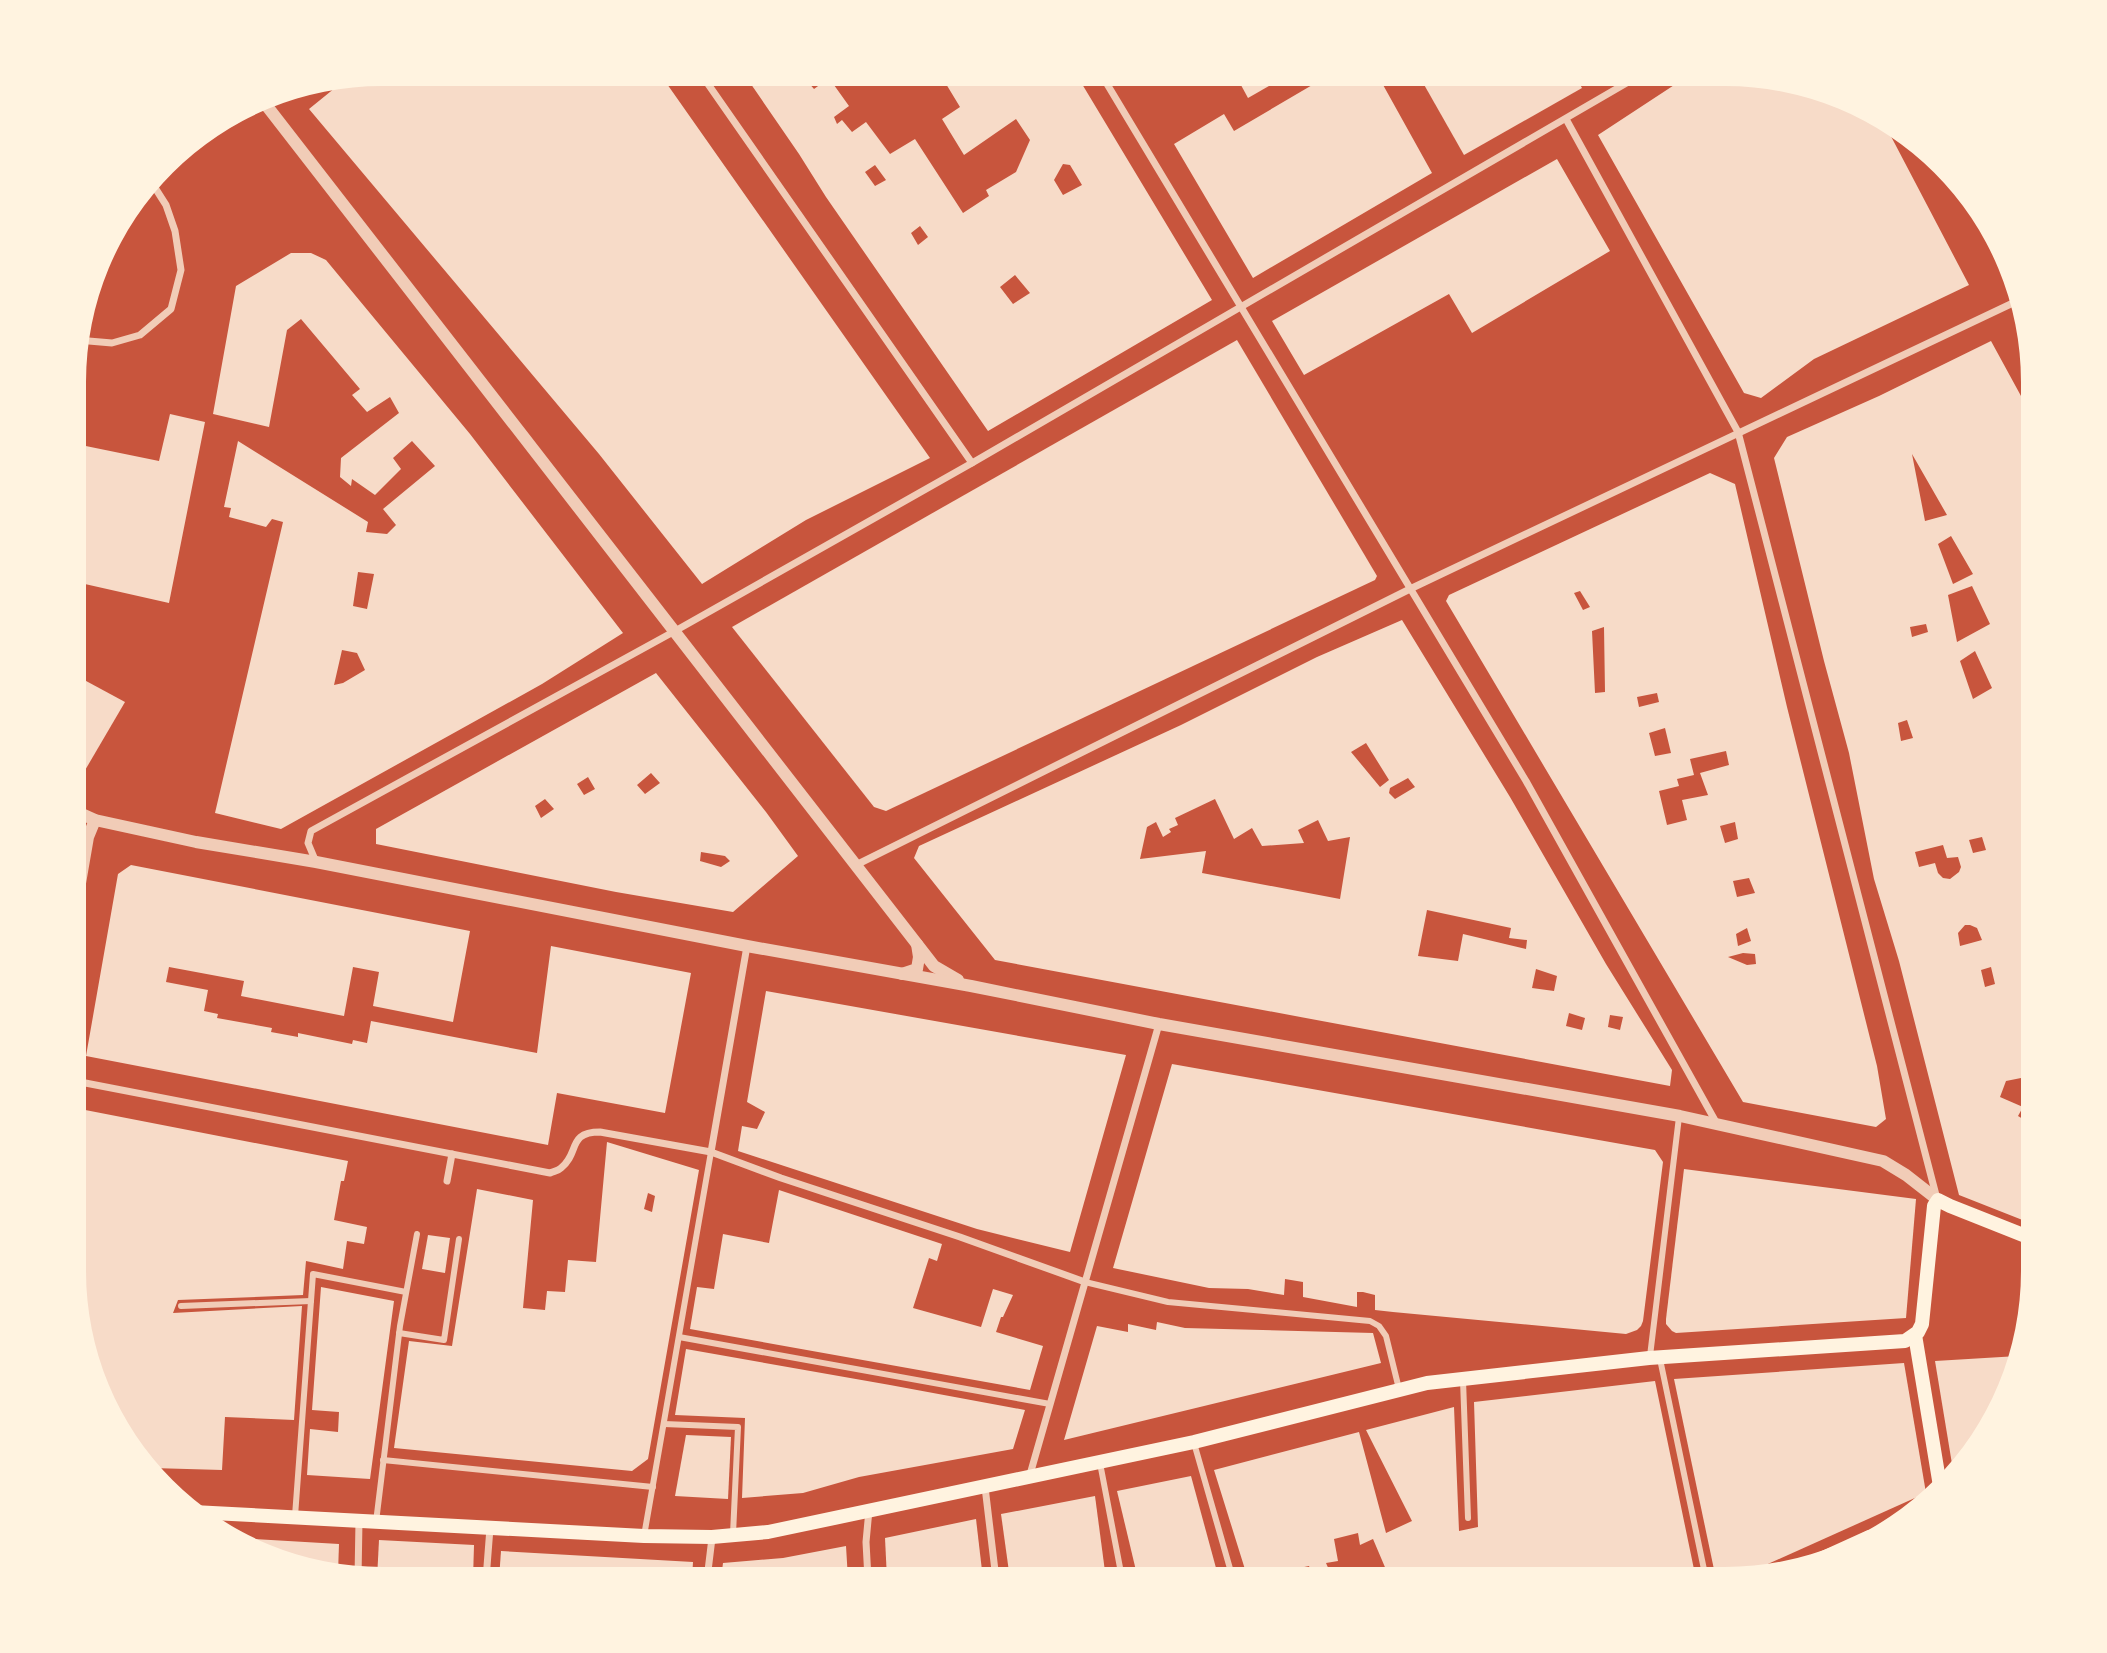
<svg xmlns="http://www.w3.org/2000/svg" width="2107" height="1653" font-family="Inter,sans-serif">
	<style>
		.building { fill: #f7dbc8; fill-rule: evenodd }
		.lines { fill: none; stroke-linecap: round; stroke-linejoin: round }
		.pedestrian { stroke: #f1ccb7; stroke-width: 6 }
		.minor { stroke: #f1ccb7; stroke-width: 7 }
		.tertiary { stroke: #f1ccb7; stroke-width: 12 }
		.secondary { stroke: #fff3e0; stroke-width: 14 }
	</style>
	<rect width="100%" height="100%" fill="#c8553d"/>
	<g class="building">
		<path d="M382,74H660L930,458L806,520L702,584L599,454L309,109L346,79Z"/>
		<path d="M744,74H801L814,89L829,78L849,106L834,117L837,124L842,120L852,132L866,122L890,154L915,139L963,213L989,196L986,190L1016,172L1030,140L1016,119L964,155L942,119L960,107L940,74H1076L1212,300L988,431L826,197L799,154ZM1063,164L1070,165L1082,185L1063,195L1054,180ZM875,165L886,180L875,186L865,172ZM920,226L928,237L918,245L911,233ZM1015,275L1030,293L1013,304L1000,287Z"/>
		<path d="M1235,74H1281L1283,78L1248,98Z"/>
		<path d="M1331,74H1377L1432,173L1253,278L1174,144L1224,114L1234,131Z"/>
		<path d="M1418,74H1574L1582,88L1464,155Z"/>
		<path d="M1691,74H1745L1843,97L1884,123L1969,285L1814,359L1761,398L1744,393L1598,135Z"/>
		<path d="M1557,159L1610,251L1472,333L1449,294L1304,375L1272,321Z"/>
		<path d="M291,253H311L326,260L470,434L623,633L542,684L281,829L215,813L283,522L272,519L266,527L229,517L231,508L224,507L238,441L368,522L366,532L387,534L396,525L383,509L435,466L412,441L393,458L401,469L375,495L352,479L351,486L340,477L341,458L399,413L390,397L367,412L352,395L360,389L301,319L287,330L269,427L213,414L236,286ZM358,572L374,574L367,609L353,606ZM342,650L357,653L365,670L343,683L334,685Z"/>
		<path d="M1237,340L1377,576L1375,580L886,811L874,807L732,627Z"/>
		<path d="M1991,341L2033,418V862L2029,874L2030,886L2033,890V1058L2021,1078L2006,1081L2000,1097L2023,1107L2018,1116L2033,1125V1202L2025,1221L1959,1195L1899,961L1874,879L1849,753L1824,661L1774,458L1787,437L1879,396ZM1912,454L1947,515L1925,521ZM1951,536L1973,574L1953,584L1938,544ZM1972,586L1990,624L1957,642L1948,595ZM1926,624L1928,632L1912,637L1910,627ZM1975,651L1992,688L1973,699L1960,661ZM1907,720L1913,738L1901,741L1898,723ZM1982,837L1986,850L1973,853L1969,840ZM1943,845L1947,858L1958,857L1961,867L1959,872L1950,879L1943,878L1938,873L1935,863L1919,867L1915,852ZM1965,925H1970L1977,928L1982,940L1960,946L1958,933ZM1991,967L1995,984L1985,987L1981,970Z"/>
		<path d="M170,414L205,422L169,603L76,582V444L159,461Z"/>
		<path d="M1710,473L1735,484L1787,707L1877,1066L1886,1119L1876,1127L1743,1102L1446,601L1449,595ZM1580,591L1590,607L1583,610L1574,593ZM1604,627L1605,692L1595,693L1592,631ZM1657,693L1659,702L1639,707L1637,697ZM1665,728L1671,753L1655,756L1649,733ZM1726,751L1729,765L1700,773L1708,795L1682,800L1687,820L1667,825L1659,791L1679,786L1677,779L1694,775L1690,759ZM1735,822L1738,839L1725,843L1720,826ZM1749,878L1755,893L1737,897L1733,881ZM1747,928L1751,941L1738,946L1736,934ZM1743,953L1755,954L1756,964L1747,965L1728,957Z"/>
		<path d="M1402,620L1510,797L1606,964L1672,1070L1670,1086L995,960L914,858L919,846L1181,725L1317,657ZM1366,743L1389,780L1380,787L1351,752ZM1408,778L1415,787L1395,799L1389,793L1390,788ZM1215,799L1234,839L1252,828L1262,846L1304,843L1298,830L1318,820L1328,841L1350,837L1340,899L1202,873L1206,851L1140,859L1147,827L1156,822L1163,837L1171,832L1169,829L1178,825L1175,818ZM1427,910L1511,928L1509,938L1527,940L1526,949L1463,934L1458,961L1418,956ZM1536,969L1557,976L1554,991L1532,988ZM1569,1013L1585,1018L1582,1030L1566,1026ZM1610,1015L1623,1017L1620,1030L1608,1027Z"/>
		<path d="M656,673L766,812L798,856L733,912L616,892L376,844V829ZM651,773L660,783L645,794L637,785ZM588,777L595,789L584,795L577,784ZM545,799L554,809L541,818L535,806ZM701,852L725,856L730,861L721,867L700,861Z"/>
		<path d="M75,675L125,702L84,772L75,767Z"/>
		<path d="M131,865L470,931L453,1022L373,1006L379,972L353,967L344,1016L241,996L244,981L169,967L166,982L208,990L204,1011L218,1014L217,1018L272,1028L271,1032L298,1037V1033L352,1044L353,1040L367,1043L371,1021L537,1053L551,946L691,973L665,1113L557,1093L548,1145L86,1056L118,874Z"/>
		<path d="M766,991L1126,1055L1070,1252L977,1229L738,1151L742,1126L757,1129L765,1112L747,1102Z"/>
		<path d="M1172,1064L1655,1150L1663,1162L1643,1321L1641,1326L1637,1330L1626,1334L1393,1312L1375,1310V1295L1363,1292H1357V1307L1303,1297V1282L1285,1279L1284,1295L1248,1289L1209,1288L1113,1268Z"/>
		<path d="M75,1108L348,1161L344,1181H341L334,1220L367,1227L364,1244L347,1241L343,1269L306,1261L303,1295L178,1300L173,1313L302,1306L294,1420L225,1417L222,1470L152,1468L106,1408L74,1292Z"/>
		<path d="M607,1142L699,1170L648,1459L632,1471L394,1448L409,1341L452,1346L477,1189L533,1200L523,1308L545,1310L547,1291L565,1292L568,1260L596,1262ZM648,1193L655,1196L652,1212L644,1209Z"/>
		<path d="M1684,1169L1916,1199L1906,1318L1676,1333L1672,1331L1666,1324V1319Z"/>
		<path d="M779,1190L942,1244L937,1261L929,1258L913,1308L981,1327L993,1289L1013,1295L1003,1317H1001L996,1332L1043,1346L1030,1390L690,1329L697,1287L714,1289L723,1234L769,1243Z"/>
		<path d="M428,1235L450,1238L445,1273L422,1269Z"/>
		<path d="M321,1287L394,1301L370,1479L307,1475L310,1429L338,1432L339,1412L312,1410Z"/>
		<path d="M1157,1322L1185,1328L1373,1333L1381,1363L1064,1440L1097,1326L1128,1332V1324L1156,1330Z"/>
		<path d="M686,1349L890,1385L1025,1410L1013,1449L859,1477L803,1493L742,1498L745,1418L675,1415Z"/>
		<path d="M2018,1356L2010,1389L1954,1476L1935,1361Z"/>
		<path d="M1904,1363L1926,1493L1739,1577L1716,1579L1674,1379Z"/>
		<path d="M1655,1381L1696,1579H1390L1373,1539L1360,1545L1358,1533L1334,1539L1338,1561L1326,1563L1333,1579H1314L1309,1566L1248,1579L1214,1470L1359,1432L1386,1533L1412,1521L1366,1430L1454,1407L1459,1531L1478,1527L1474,1402Z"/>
		<path d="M686,1435L731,1437L728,1499L675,1496Z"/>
		<path d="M1191,1476L1219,1579H1138L1117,1491Z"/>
		<path d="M1095,1496L1106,1579H1010L1001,1514Z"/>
		<path d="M976,1519L983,1579H887L885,1538Z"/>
		<path d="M235,1538L339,1544L338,1573L264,1556Z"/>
		<path d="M379,1540L474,1545L473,1579H377Z"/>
		<path d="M846,1546L848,1579H721L723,1563L783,1558Z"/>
		<path d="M501,1551L693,1562L692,1579H499Z"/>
	</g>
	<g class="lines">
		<g class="pedestrian">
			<path d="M1085,1282L1168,1302L1370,1321L1379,1326L1386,1336L1399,1389"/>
			<path d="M181,1306L311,1301"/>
			<path d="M399,1333L444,1340L459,1239"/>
			<path d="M679,1337L1050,1404"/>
			<path d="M1650,1356L1679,1117"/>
			<path d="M1660,1359L1706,1579"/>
			<path d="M1463,1380L1468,1518"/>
			<path d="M664,1424L738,1427L733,1534"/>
			<path d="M1194,1443L1233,1579"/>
			<path d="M383,1460L653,1487"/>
			<path d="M1100,1463L1122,1578"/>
			<path d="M295,1516L313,1274L406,1292"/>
			<path d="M376,1522L400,1326L417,1234"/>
			<path d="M644,1536L711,1152"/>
		</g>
		<g class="minor">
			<path d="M701,74L972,463"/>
			<path d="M1101,74L1526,781L1717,1124"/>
			<path d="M1566,119L1738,432L1937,1199"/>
			<path d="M77,340L112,343L140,335L171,309L181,270L175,231L166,205L152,183"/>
			<path d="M316,862L308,843L311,831L675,631L972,463L1642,74"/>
			<path d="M856,865L1410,589L2015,302"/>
			<path d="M75,1081L550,1173C554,1171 558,1171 561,1168C580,1153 567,1132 600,1132L711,1152L781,1178L960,1237L1085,1282"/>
			<path d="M711,1152L747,946"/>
			<path d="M447,1181L452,1154"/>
			<path d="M1029,1478L1159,1024"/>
			<path d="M985,1487L996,1579"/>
			<path d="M358,1578L359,1521"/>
			<path d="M486,1579L490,1528"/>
			<path d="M707,1579L712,1538"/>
			<path d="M868,1579L866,1542L869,1510"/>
		</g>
		<g class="tertiary">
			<path d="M263,101L934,966L958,980"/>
			<path d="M75,811L95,820L196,842L316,862L747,946L971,986L1159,1024L1680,1116L1883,1161L1906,1175L1938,1200"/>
			<path d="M75,912L88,837L95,820"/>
			<path d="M902,974L917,969L919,957L917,944"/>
		</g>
		<g class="secondary">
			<path d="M1990,230L2004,254"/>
			<path d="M1915,1335L1940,1486"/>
			<path d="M193,1512L644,1536L712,1537L768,1532L1194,1442L1427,1383L1649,1358L1905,1341L1918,1332L1922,1324L1934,1206L1938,1200L1950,1206L2033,1239"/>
			<path d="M1814,1562L1869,1537"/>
		</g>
	</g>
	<path d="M0 0H2107V1653H0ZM382 86H1725A296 296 0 0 1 2021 382V1271A296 296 0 0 1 1725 1567H382A296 296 0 0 1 86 1271V382A296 296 0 0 1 382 86Z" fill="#fff3e0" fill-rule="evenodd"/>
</svg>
